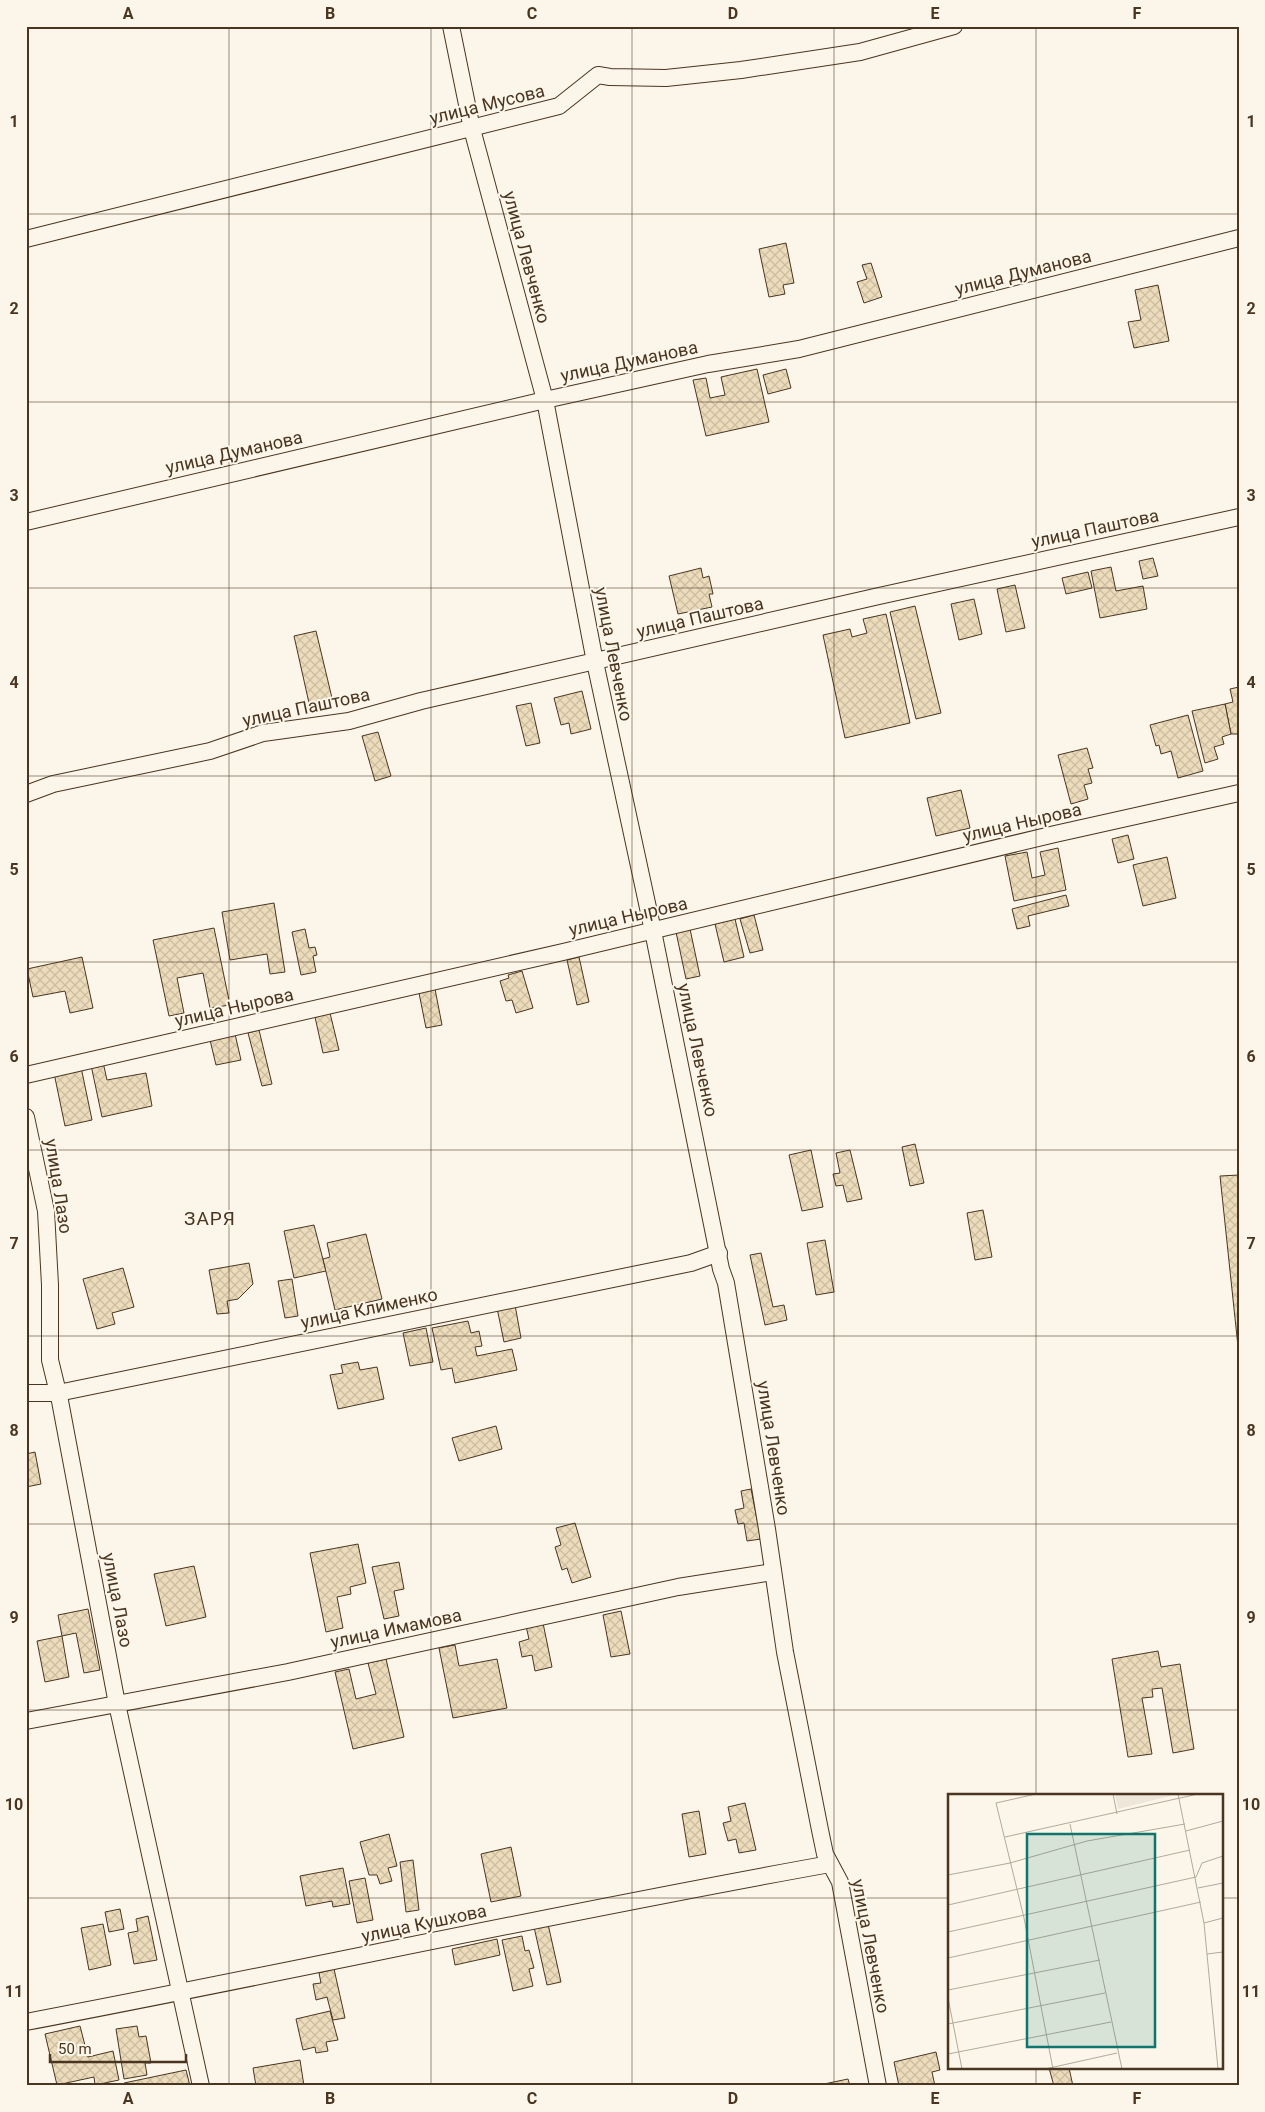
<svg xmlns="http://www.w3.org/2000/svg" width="1265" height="2112" font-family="Roboto,sans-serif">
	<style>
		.building { fill: url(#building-cross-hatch); stroke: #4a3520 }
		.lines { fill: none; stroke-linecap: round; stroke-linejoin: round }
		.street-casing { stroke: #4a3520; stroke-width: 18 }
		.street { stroke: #fbf6e9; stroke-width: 16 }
		.grid { fill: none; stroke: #4a3520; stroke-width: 1; stroke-opacity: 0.55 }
		.labels { text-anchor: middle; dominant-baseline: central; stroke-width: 4; stroke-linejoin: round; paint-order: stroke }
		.street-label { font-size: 18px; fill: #4a3520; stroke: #fbf6e9 }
		.neighbourhood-label { font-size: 19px; letter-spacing: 1px; fill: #4a3520; stroke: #fbf6e9 }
		.inset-road { fill: none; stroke: #b4a999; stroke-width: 1 }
		.view { fill: #0f766e; fill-opacity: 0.15; stroke: #0f766e; stroke-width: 2.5 }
		.inset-edge { fill: none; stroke: #4a3520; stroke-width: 2.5 }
		.neatline { fill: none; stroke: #4a3520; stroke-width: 2 }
		.grid-label { font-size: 16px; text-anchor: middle; font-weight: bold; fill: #4a3520 }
	</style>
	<defs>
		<pattern id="building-cross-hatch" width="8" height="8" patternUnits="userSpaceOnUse" patternTransform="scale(1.25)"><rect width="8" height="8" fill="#ecdcbc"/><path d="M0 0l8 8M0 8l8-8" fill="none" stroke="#ccbda1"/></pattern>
	</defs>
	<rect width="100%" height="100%" fill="#fbf6e9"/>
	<g class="building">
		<path d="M786,243L794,283L783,285L785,294L769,297L759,249Z"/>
		<path d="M871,263L882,297L864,303L857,282L867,279L862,265Z"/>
		<path d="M1158,285L1169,341L1134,348L1128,322L1141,320L1135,290Z"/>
		<path d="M757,369L769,422L706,436L693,380L706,378L710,398L725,395L721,377Z"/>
		<path d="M786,369L791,388L768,394L763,375Z"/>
		<path d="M1153,558L1158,576L1143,579L1139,561Z"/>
		<path d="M1111,567L1116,591L1143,586L1147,609L1100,618L1091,571Z"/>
		<path d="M701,568L703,578L709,576L713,594H709L712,607L678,614L669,576Z"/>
		<path d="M1088,572L1092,588L1066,594L1062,578Z"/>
		<path d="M1015,585L1025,628L1006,632L997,589Z"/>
		<path d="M974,599L982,634L959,640L951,604Z"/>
		<path d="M915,606L941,713L916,719L890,612Z"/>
		<path d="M886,614L910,723L845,738L823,635L850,629L852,637L867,633L863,619Z"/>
		<path d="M316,631L332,698L309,703L294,636Z"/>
		<path d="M1239,687V734H1231L1225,704L1233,702L1230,689Z"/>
		<path d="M582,691L591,729L571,734L569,723L561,725L554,698Z"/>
		<path d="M531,703L540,743L526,746L516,706Z"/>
		<path d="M1225,704L1231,734L1222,737L1224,744L1214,747L1218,759L1205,763L1192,711Z"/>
		<path d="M1188,715L1203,771L1178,778L1171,751L1161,754L1159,745L1156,746L1150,725Z"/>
		<path d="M378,732L391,776L375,781L362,736Z"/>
		<path d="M1087,748L1093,768L1088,769L1092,783L1084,785L1088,799L1071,804L1058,755Z"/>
		<path d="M961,790L970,828L936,836L927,798Z"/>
		<path d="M1128,835L1134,859L1118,863L1112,839Z"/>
		<path d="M1058,848L1066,890L1014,901L1005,856L1027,852L1032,878L1045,875L1040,852Z"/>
		<path d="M1167,857L1176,898L1143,906L1133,865Z"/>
		<path d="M1066,895L1069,906L1028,916L1030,926L1017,929L1012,909Z"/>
		<path d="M274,903L285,972L270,974L267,954L230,960L222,912Z"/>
		<path d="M754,915L763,950L750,953L740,919Z"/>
		<path d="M735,919L744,957L724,962L715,924Z"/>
		<path d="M214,928L230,1005L210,1008L203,973L177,978L184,1013L169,1016L153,940Z"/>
		<path d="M305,929L309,948L315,947L317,955L313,956L316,972L301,975L292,932Z"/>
		<path d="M690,929L700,976L686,979L676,932Z"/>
		<path d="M82,957L93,1008L70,1013L65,991L33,997L27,969Z"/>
		<path d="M579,957L589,1002L577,1005L567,960Z"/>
		<path d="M522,971L533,1008L516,1013L512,1000L506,1001L500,981L509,978L508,975Z"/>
		<path d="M435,989L442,1025L426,1028L419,993Z"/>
		<path d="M330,1013L339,1050L323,1053L315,1017Z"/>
		<path d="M259,1030L272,1084L262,1086L248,1033Z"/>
		<path d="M235,1034L241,1060L216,1065L210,1040Z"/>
		<path d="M103,1062L107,1080L146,1073L152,1106L102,1117L91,1065Z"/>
		<path d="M81,1067L92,1120L65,1126L54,1073Z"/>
		<path d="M915,1144L924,1183L910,1186L902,1147Z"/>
		<path d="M811,1150L823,1207L802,1211L789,1155Z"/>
		<path d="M850,1150L862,1199L847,1202L843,1185L836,1186L833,1174L840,1173L836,1153Z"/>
		<path d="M1239,1175V1356L1220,1176Z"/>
		<path d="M983,1210L992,1257L975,1260L967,1213Z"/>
		<path d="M314,1225L326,1271L294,1278L284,1231Z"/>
		<path d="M366,1234L382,1299L335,1310L323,1259L330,1257L327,1243Z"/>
		<path d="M825,1240L834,1292L816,1295L807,1243Z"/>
		<path d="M761,1253L773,1307L784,1305L787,1320L765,1325L750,1255Z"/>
		<path d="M249,1263L253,1284L238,1299L227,1301L229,1313L217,1314L209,1270Z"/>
		<path d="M123,1268L134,1307L112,1313L115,1324L97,1329L83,1279Z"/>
		<path d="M292,1279L298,1316L285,1318L278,1281Z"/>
		<path d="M515,1305L521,1338L504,1342L497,1308Z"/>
		<path d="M468,1321L471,1333L479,1331L482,1346L475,1347L477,1356L512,1349L517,1370L455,1383L452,1368L441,1370L432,1328Z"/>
		<path d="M426,1328L433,1362L410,1366L403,1333Z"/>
		<path d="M358,1362L360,1370L377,1367L384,1399L338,1409L330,1375L343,1373L341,1365Z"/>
		<path d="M496,1426L502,1449L459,1461L452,1438Z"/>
		<path d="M35,1452L41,1484L26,1487V1454Z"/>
		<path d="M751,1489L761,1539L747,1541L744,1523L738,1524L735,1510L744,1508L741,1491Z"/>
		<path d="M575,1523L591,1577L572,1583L567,1568L562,1570L555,1547L561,1545L556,1528Z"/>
		<path d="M358,1544L366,1583L350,1587L351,1594L337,1597L343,1628L326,1632L310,1553Z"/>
		<path d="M399,1562L404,1589L394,1591L399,1616L384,1619L372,1567Z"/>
		<path d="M194,1566L206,1617L166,1626L154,1574Z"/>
		<path d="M88,1609L100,1670L84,1673L76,1633L62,1636L58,1615Z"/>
		<path d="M621,1611L630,1654L611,1657L603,1615Z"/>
		<path d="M543,1623L552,1667L535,1671L532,1655L522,1657L519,1642L529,1639L526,1626Z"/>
		<path d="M62,1636L69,1677L45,1682L37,1641Z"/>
		<path d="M455,1645L459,1666L497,1659L507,1708L453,1718L439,1648Z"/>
		<path d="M1158,1651L1161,1667L1180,1664L1194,1749L1173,1753L1162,1688L1152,1689L1153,1697L1142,1698L1152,1754L1128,1757L1112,1659Z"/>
		<path d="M386,1659L404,1737L353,1749L335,1672L349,1669L356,1699L376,1694L368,1663Z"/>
		<path d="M745,1803L756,1850L739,1853L736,1839L728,1841L723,1823L731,1821L728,1807Z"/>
		<path d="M699,1811L706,1854L689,1857L682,1814Z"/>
		<path d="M389,1834L397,1866L388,1868L392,1881L380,1884L377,1875H369L360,1842Z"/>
		<path d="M511,1847L521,1896L491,1902L481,1854Z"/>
		<path d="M413,1860L419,1910L406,1912L400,1862Z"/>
		<path d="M343,1868L350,1904L333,1907L332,1901L306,1906L300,1876Z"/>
		<path d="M365,1878L373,1920L357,1923L349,1881Z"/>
		<path d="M120,1909L124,1929L109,1932L105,1912Z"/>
		<path d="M148,1916L157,1960L134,1964L128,1933L138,1931L136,1919Z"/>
		<path d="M103,1924L111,1965L89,1970L81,1928Z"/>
		<path d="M548,1924L561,1982L547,1985L534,1927Z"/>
		<path d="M522,1936L525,1951L529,1950L534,1968L529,1969L533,1986L513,1991L502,1940Z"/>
		<path d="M497,1939L500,1955L455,1965L452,1949Z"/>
		<path d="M334,1969L345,2018L333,2020L327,1997L316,2000L313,1984L321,1983L319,1973Z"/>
		<path d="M330,2011L338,2040L326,2042L328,2051L316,2053L315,2047L303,2050L296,2019Z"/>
		<path d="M80,2026L88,2057L113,2051L119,2080L95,2085L94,2077L57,2085L45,2034Z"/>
		<path d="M137,2026L139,2037L146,2036L151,2063H145L147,2075L124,2079L116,2029Z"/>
		<path d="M936,2052L940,2070L932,2072L935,2086H899L894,2062Z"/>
		<path d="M300,2060L304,2086H256L253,2068Z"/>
		<path d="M1049,2068H1069L1073,2086H1054Z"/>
		<path d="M186,2070L190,2086H124V2083Z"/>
		<path d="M848,2079L850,2086H824V2084Z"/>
	</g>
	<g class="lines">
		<g class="street-casing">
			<g id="street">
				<path d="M451,26L472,129L545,400L595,662L653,931L721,1269L726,1283L767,1529L785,1652L820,1830L825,1854L840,1882L878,2086"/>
				<path d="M26,239L559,106L598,75L610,77L666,78L741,70L860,52L954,26"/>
				<path d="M26,522L545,400L708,364L799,349L1239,238"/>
				<path d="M26,794L53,784L210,751L263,733L349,721L421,701L879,596L1239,517"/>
				<path d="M26,1075L563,952L1055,834L1239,793"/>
				<path d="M26,1117L46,1211L50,1285V1360L60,1401L117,1704L201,2086"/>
				<path d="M26,1393H58L691,1263L719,1253"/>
				<path d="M26,1721L288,1672L678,1587L773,1572"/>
				<path d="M26,2022C295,1971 561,1912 830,1864"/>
			</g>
		</g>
		<use href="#street" class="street"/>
	</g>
	<path class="grid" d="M229,26V2086M431,26V2086M632,26V2086M834,26V2086M1036,26V1796M26,214H1239M26,402H1239M26,588H1239M26,776H1239M26,962H1239M26,1150H1239M26,1336H1239M26,1524H1239M26,1710H1239M26,1898H949M1221,1898H1239M1036,2068V2086"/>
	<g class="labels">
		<g class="street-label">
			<text transform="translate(487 104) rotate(-14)">улица Мусова</text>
			<text transform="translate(527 257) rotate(75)">улица Левченко</text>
			<text transform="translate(1023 272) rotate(-14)">улица Думанова</text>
			<text transform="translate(629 361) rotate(-12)">улица Думанова</text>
			<text transform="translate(234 452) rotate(-13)">улица Думанова</text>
			<text transform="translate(1095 528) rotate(-12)">улица Паштова</text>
			<text transform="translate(700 617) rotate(-13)">улица Паштова</text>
			<text transform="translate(614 654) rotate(79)">улица Левченко</text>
			<text transform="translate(306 707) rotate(-12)">улица Паштова</text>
			<text transform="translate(1022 822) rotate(-13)">улица Нырова</text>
			<text transform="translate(628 916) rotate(-13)">улица Нырова</text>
			<text transform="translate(234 1007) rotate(-13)">улица Нырова</text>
			<text transform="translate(698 1050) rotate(78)">улица Левченко</text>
			<text transform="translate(59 1186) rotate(81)">улица Лазо</text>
			<text transform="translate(369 1308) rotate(-12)">улица Клименко</text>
			<text transform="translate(774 1448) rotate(81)">улица Левченко</text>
			<text transform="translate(118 1600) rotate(79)">улица Лазо</text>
			<text transform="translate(396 1628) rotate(-12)">улица Имамова</text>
			<text transform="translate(424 1923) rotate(-12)">улица Кушхова</text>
			<text transform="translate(871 1946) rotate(79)">улица Левченко</text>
		</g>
		<g class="neighbourhood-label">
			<text x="210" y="1218">ЗАРЯ</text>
		</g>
	</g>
	<g transform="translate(948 1794)">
		<rect width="275" height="275" fill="#fbf6e9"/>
		<path d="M167,0H226V1L170,15Z" fill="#ede6d9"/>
		<path class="inset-road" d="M88,0L48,9L76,124L105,275M165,0L169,20M230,0L256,129L270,275M122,30L174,275M238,37L275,27M57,43L250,0M0,81L62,69L139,47L237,30M250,94L275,89M0,111L242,56M256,129L275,124M0,138L248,83L254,69L275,62M259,160L275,158M0,164L253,108M0,196L152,166M0,204L14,275M0,230L157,199M0,260L163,228M97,275L169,259"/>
		<path class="view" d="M79,40H207V253H79Z"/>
		<rect width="275" height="275" class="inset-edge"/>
	</g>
	<rect width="1265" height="2112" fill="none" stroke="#fbf6e9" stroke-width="55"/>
	<path d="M50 2054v8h136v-8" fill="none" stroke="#4a3520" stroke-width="2.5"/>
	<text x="58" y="2054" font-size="15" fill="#4a3520" stroke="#fbf6e9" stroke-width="4" paint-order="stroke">50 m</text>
	<rect x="28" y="28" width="1210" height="2056" class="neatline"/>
	<g class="grid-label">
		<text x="128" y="19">A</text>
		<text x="330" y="19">B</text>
		<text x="532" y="19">C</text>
		<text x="733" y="19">D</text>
		<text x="935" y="19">E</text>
		<text x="1137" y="19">F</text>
		<text x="14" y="127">1</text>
		<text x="1251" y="127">1</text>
		<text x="14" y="314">2</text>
		<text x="1251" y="314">2</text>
		<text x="14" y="501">3</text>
		<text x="1251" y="501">3</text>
		<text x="14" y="688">4</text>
		<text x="1251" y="688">4</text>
		<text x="14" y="875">5</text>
		<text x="1251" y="875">5</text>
		<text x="14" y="1062">6</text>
		<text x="1251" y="1062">6</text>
		<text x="14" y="1249">7</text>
		<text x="1251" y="1249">7</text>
		<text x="14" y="1436">8</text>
		<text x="1251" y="1436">8</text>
		<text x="14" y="1623">9</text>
		<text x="1251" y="1623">9</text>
		<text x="14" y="1810">10</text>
		<text x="1251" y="1810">10</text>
		<text x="14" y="1997">11</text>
		<text x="1251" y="1997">11</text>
		<text x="128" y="2104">A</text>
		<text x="330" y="2104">B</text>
		<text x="532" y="2104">C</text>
		<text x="733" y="2104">D</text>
		<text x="935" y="2104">E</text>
		<text x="1137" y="2104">F</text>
	</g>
</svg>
